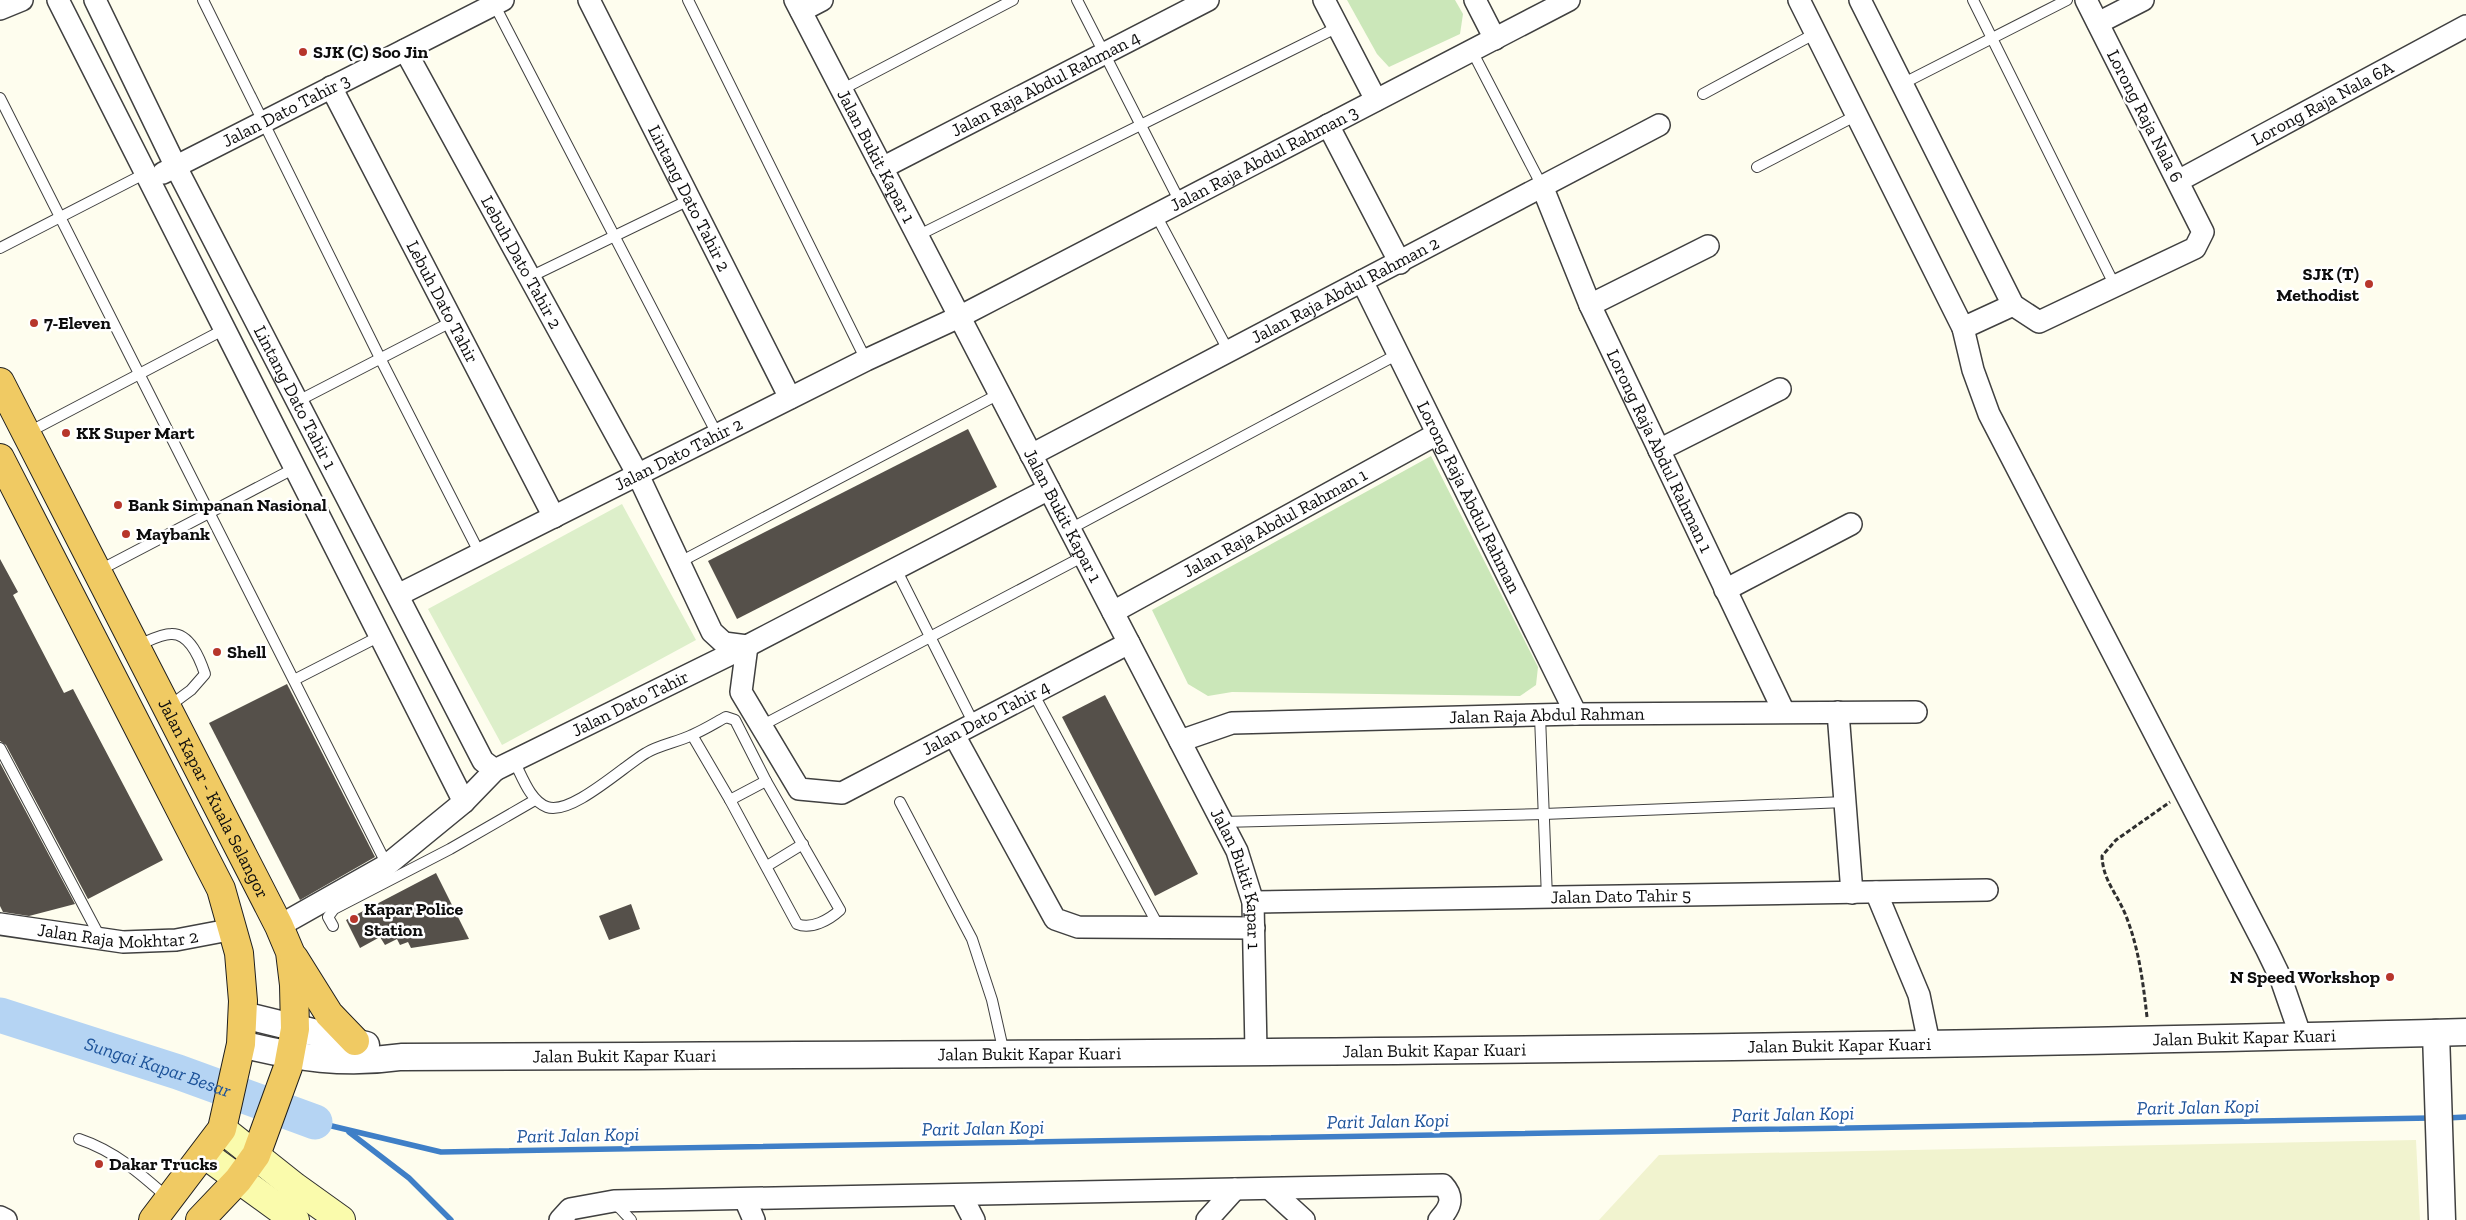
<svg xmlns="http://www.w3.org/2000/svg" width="2466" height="1220" font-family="'Zilla Slab',serif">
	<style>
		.farmland { fill: #f1f3cf }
		.green { fill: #cbe7b9 }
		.pitch { fill: #ddefca }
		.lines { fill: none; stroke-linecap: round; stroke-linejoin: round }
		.stream { stroke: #3f7fc7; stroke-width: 5.5 }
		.river { stroke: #b5d4f3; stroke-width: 35 }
		.building { fill: #55504a }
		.service-casing { stroke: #404040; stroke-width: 12 }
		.minor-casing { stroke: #404040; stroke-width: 24 }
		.tertiary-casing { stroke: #404040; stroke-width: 29 }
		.secondary-casing { stroke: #2f2f2f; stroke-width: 30 }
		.trunk-casing { stroke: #1e1e1e; stroke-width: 30 }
		.path { stroke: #2f2f2f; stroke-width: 3; stroke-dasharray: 5 2.5; stroke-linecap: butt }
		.service { stroke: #fff; stroke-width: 10 }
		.minor { stroke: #fff; stroke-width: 21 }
		.tertiary { stroke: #fff; stroke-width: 26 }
		.secondary { stroke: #fafbac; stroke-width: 28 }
		.trunk { stroke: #f0ca63; stroke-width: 28 }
		.poi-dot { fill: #b7362b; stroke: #fff; stroke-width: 2 }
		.labels { text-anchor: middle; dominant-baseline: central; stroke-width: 5; stroke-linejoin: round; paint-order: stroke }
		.poi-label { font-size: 18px; font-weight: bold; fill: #0d0d0d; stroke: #fff; text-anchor: start }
		.street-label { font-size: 18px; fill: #0d0d0d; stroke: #fff }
		.water-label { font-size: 19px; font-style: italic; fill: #1c5299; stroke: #fff }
	</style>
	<rect width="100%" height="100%" fill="#fefdee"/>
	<path class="farmland" d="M2416,1140L2420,1220H1599L1659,1155Z"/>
	<g class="green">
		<path d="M1347,0H1455L1463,14L1460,34L1389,67L1377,54Z"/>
		<path d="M1431,456L1538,667L1536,685L1520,696L1232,692L1208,696L1188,684L1152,610Z"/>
	</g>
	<path class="pitch" d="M622,504L696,640L502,745L428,609Z"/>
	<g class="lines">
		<g class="stream">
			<path d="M2446,1118L2466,1117"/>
			<path d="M315,1122L441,1152L2431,1118"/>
			<path d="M349,1132L409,1178L451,1220"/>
		</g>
		<path class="river" id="s1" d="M0,1015L178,1072L315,1122"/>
	</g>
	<g class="building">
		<path d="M968,429L997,487L737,619L708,561Z"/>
		<path d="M0,559L18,592L13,595L64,693L73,689L163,860L88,899L6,745L0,741Z"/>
		<path d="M287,684L375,857L300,900L209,723Z"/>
		<path d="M1105,695L1198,874L1155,896L1062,717Z"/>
		<path d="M0,763L75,904L29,916L3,912L0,906Z"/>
		<path d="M436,873L469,939L411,948L408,942L400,945L397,939L385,945L380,937L360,948L346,920Z"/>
		<path d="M631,904L640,929L609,940L599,916Z"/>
	</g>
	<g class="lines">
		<g class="service-casing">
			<g id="service">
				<path d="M203,0L380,358L480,554"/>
				<path d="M688,0L866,360"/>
				<path d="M1077,0L1180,202"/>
				<path d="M1973,0L2115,286"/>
				<path d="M494,4L717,434"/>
				<path d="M1472,51L1542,186"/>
				<path d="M1902,84L2067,0"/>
				<path d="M841,90L1013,0"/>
				<path d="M1703,94L1816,33"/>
				<path d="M0,98L387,865"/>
				<path d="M1757,167L1857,115"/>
				<path d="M1156,215L1229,352"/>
				<path d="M917,236L1338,27"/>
				<path d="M0,248L146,173"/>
				<path d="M530,277L689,200"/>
				<path d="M296,402L453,321"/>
				<path d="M27,433L225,329"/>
				<path d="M1070,529L1398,354"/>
				<path d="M680,562L999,394"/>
				<path d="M896,569L974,724"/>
				<path d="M98,571L295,468"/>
				<path d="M136,646C147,642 160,634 171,634C190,633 200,659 205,674L191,690L168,707"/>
				<path d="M294,680L380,636"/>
				<path d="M1033,693L1159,927"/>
				<path d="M1540,716L1547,898"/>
				<path d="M761,726L1084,556"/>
				<path d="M0,748L101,939"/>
				<path d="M514,761C522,776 530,801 547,807C571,816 625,765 646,753C659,745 678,742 692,735C704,730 715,723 726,717L735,720L766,781L840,910C829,920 811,930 797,924L730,800L692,735"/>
				<path d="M730,800L766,781"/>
				<path d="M900,802L972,939L992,1000L1004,1053"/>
				<path d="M1222,822L1544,814L1845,802"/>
				<path d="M767,866L803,844"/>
				<path d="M333,926L328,917L334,909L450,849L535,800"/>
				<path d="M79,1139C115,1151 141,1174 169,1199"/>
				<path d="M614,1202L631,1220"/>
			</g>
		</g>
		<g class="minor-casing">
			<g id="minor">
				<path d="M58,0L464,802"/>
				<path id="s2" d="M95,0L176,167L483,761L495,770L747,646"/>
				<path id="s3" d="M589,0L790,398"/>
				<path id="s4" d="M795,0L1237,851L1253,902L1256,1051"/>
				<path d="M1324,0L1376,100"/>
				<path d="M1475,0L1495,39"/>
				<path d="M1799,0L1963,328L1973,370L1989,414L2267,950L2281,979L2301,1037"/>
				<path d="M1860,0L2013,305L2039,322L2195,248L2203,232L2086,0"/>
				<path d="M0,9L22,0"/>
				<path d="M801,11L822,0"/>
				<path d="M2098,23L2143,0"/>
				<path id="s5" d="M405,50L638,475L712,632L724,643L747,646L1049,489"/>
				<path id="s6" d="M331,87L554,517"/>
				<path d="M1328,125L1400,263"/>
				<path id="s7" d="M882,168L1208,0"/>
				<path id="s8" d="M163,173L503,0"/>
				<path id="s9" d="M2178,181L2466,26"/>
				<path id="s10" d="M1542,186L1590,305L1784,712"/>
				<path id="s11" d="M1362,281L1576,714"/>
				<path d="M1590,305L1708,246"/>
				<path d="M1963,328L2013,305"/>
				<path d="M1659,450L1780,389"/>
				<path id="s12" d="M1031,455L1659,125"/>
				<path d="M1725,590L1851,524"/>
				<path id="s13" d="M398,595L866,360L959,317L1569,0"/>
				<path id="s14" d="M1113,612L1437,434"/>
				<path id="s15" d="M747,646L741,692L799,789L842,793L1129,643"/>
				<path d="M1838,712L1852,893"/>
				<path d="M954,735L1055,919L1078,927L1254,928"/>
				<path id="s16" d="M1180,741L1232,723L1576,714L1916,712"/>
				<path d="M1876,892L1919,995L1929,1043"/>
				<path id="s17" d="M1253,902L1987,890"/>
				<path id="s18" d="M0,924L123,942L176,940L234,929"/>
				<path d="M279,926L387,865L464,802L495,770"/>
				<path d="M1270,1189L1304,1220"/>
				<path d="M961,1195L974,1220"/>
				<path d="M745,1199L754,1220"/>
				<path d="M0,1217L6,1220"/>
				<path d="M560,1220L570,1209L614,1201L1443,1185C1455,1198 1450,1208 1439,1220"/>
				<path d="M1207,1220L1235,1189"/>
			</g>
		</g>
		<g class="tertiary-casing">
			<g id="tertiary">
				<path d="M243,1015L366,1045"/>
				<path d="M2436,1033L2442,1220"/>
				<path id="s19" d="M241,1044C296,1058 345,1065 401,1057C1090,1054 1778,1051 2466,1032"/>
			</g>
		</g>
		<g class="secondary-casing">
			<g id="secondary">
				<path d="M222,1129L295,1187L341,1220"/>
				<path d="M204,1154L295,1220"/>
			</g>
		</g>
		<g class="trunk-casing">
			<g id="trunk">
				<path id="s20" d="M0,382L279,926L290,952L294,985L295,1029L288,1067L256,1155L238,1180L200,1220"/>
				<path d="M0,458L221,889L239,953L243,1001L241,1044L222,1129L153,1220"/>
				<path d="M294,958L329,1014L355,1041"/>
			</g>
		</g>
		<path class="path" d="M2147,1017C2143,982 2139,949 2126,916C2117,893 2103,881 2102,856L2116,840L2170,802"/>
		<use href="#service" class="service"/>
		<use href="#minor" class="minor"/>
		<use href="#tertiary" class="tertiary"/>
		<use href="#secondary" class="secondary"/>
		<use href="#trunk" class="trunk"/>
	</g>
	<g class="poi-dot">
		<circle cx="303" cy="52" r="5"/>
		<circle cx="2369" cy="284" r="5"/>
		<circle cx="34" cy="323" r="5"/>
		<circle cx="66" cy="433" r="5"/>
		<circle cx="118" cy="505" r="5"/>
		<circle cx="126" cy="534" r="5"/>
		<circle cx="217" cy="652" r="5"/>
		<circle cx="354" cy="919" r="5"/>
		<circle cx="2390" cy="977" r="5"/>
		<circle cx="99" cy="1164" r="5"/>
	</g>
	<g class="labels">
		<g class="poi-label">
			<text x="313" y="52">SJK (C) Soo Jin</text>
			<text x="2359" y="274" text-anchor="end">SJK (T)<tspan x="2359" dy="21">Methodist</tspan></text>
			<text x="44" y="323">7-Eleven</text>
			<text x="76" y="433">KK Super Mart</text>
			<text x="128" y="505">Bank Simpanan Nasional</text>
			<text x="136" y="534">Maybank</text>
			<text x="227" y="652">Shell</text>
			<text x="364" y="909">Kapar Police<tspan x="364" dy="21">Station</tspan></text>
			<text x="2380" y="977" text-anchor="end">N Speed Workshop</text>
			<text x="109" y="1164">Dakar Trucks</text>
		</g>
		<g class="street-label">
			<text stroke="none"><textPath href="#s7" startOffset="184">Jalan Raja Abdul Rahman 4</textPath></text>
			<text stroke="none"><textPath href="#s9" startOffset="164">Lorong Raja Nala 6A</textPath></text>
			<text stroke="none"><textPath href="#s8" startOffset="138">Jalan Dato Tahir 3</textPath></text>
			<text transform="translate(2145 116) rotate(63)">Lorong Raja Nala 6</text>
			<text stroke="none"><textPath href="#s4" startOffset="176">Jalan Bukit Kapar 1</textPath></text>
			<text stroke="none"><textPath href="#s13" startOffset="970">Jalan Raja Abdul Rahman 3</textPath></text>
			<text stroke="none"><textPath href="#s3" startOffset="222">Lintang Dato Tahir 2</textPath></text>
			<text stroke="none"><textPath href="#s5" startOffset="242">Lebuh Dato Tahir 2</textPath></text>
			<text stroke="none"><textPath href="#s12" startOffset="355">Jalan Raja Abdul Rahman 2</textPath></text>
			<text stroke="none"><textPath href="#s6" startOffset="242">Lebuh Dato Tahir</textPath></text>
			<text stroke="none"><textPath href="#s2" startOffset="445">Lintang Dato Tahir 1</textPath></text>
			<text stroke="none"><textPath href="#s10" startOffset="290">Lorong Raja Abdul Rahman 1</textPath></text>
			<text stroke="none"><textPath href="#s13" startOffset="314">Jalan Dato Tahir 2</textPath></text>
			<text stroke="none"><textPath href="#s11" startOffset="241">Lorong Raja Abdul Rahman</textPath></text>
			<text stroke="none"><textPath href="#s4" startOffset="581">Jalan Bukit Kapar 1</textPath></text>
			<text stroke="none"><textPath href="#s14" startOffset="185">Jalan Raja Abdul Rahman 1</textPath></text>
			<text stroke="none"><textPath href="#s2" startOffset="1020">Jalan Dato Tahir</textPath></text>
			<text stroke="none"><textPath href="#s16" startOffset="370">Jalan Raja Abdul Rahman</textPath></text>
			<text stroke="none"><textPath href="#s15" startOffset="365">Jalan Dato Tahir 4</textPath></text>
			<text stroke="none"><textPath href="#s20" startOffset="468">Jalan Kapar - Kuala Selangor</textPath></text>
			<text stroke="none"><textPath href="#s4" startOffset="986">Jalan Bukit Kapar 1</textPath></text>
			<text stroke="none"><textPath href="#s17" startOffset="368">Jalan Dato Tahir 5</textPath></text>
			<text stroke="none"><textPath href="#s18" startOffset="119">Jalan Raja Mokhtar 2</textPath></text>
			<text stroke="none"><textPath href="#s19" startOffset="2005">Jalan Bukit Kapar Kuari</textPath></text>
			<text stroke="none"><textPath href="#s19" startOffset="1600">Jalan Bukit Kapar Kuari</textPath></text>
			<text stroke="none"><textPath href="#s19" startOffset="1195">Jalan Bukit Kapar Kuari</textPath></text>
			<text stroke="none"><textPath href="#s19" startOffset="790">Jalan Bukit Kapar Kuari</textPath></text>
			<text stroke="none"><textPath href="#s19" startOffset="385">Jalan Bukit Kapar Kuari</textPath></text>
		</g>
		<g class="water-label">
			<text stroke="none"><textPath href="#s1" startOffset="166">Sungai Kapar Besar</textPath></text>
			<text transform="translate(2198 1107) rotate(-1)">Parit Jalan Kopi</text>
			<text transform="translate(1793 1114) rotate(-1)">Parit Jalan Kopi</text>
			<text transform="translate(1388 1121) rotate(-1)">Parit Jalan Kopi</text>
			<text transform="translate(983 1128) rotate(-1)">Parit Jalan Kopi</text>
			<text transform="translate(578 1135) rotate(-1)">Parit Jalan Kopi</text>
		</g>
	</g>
</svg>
